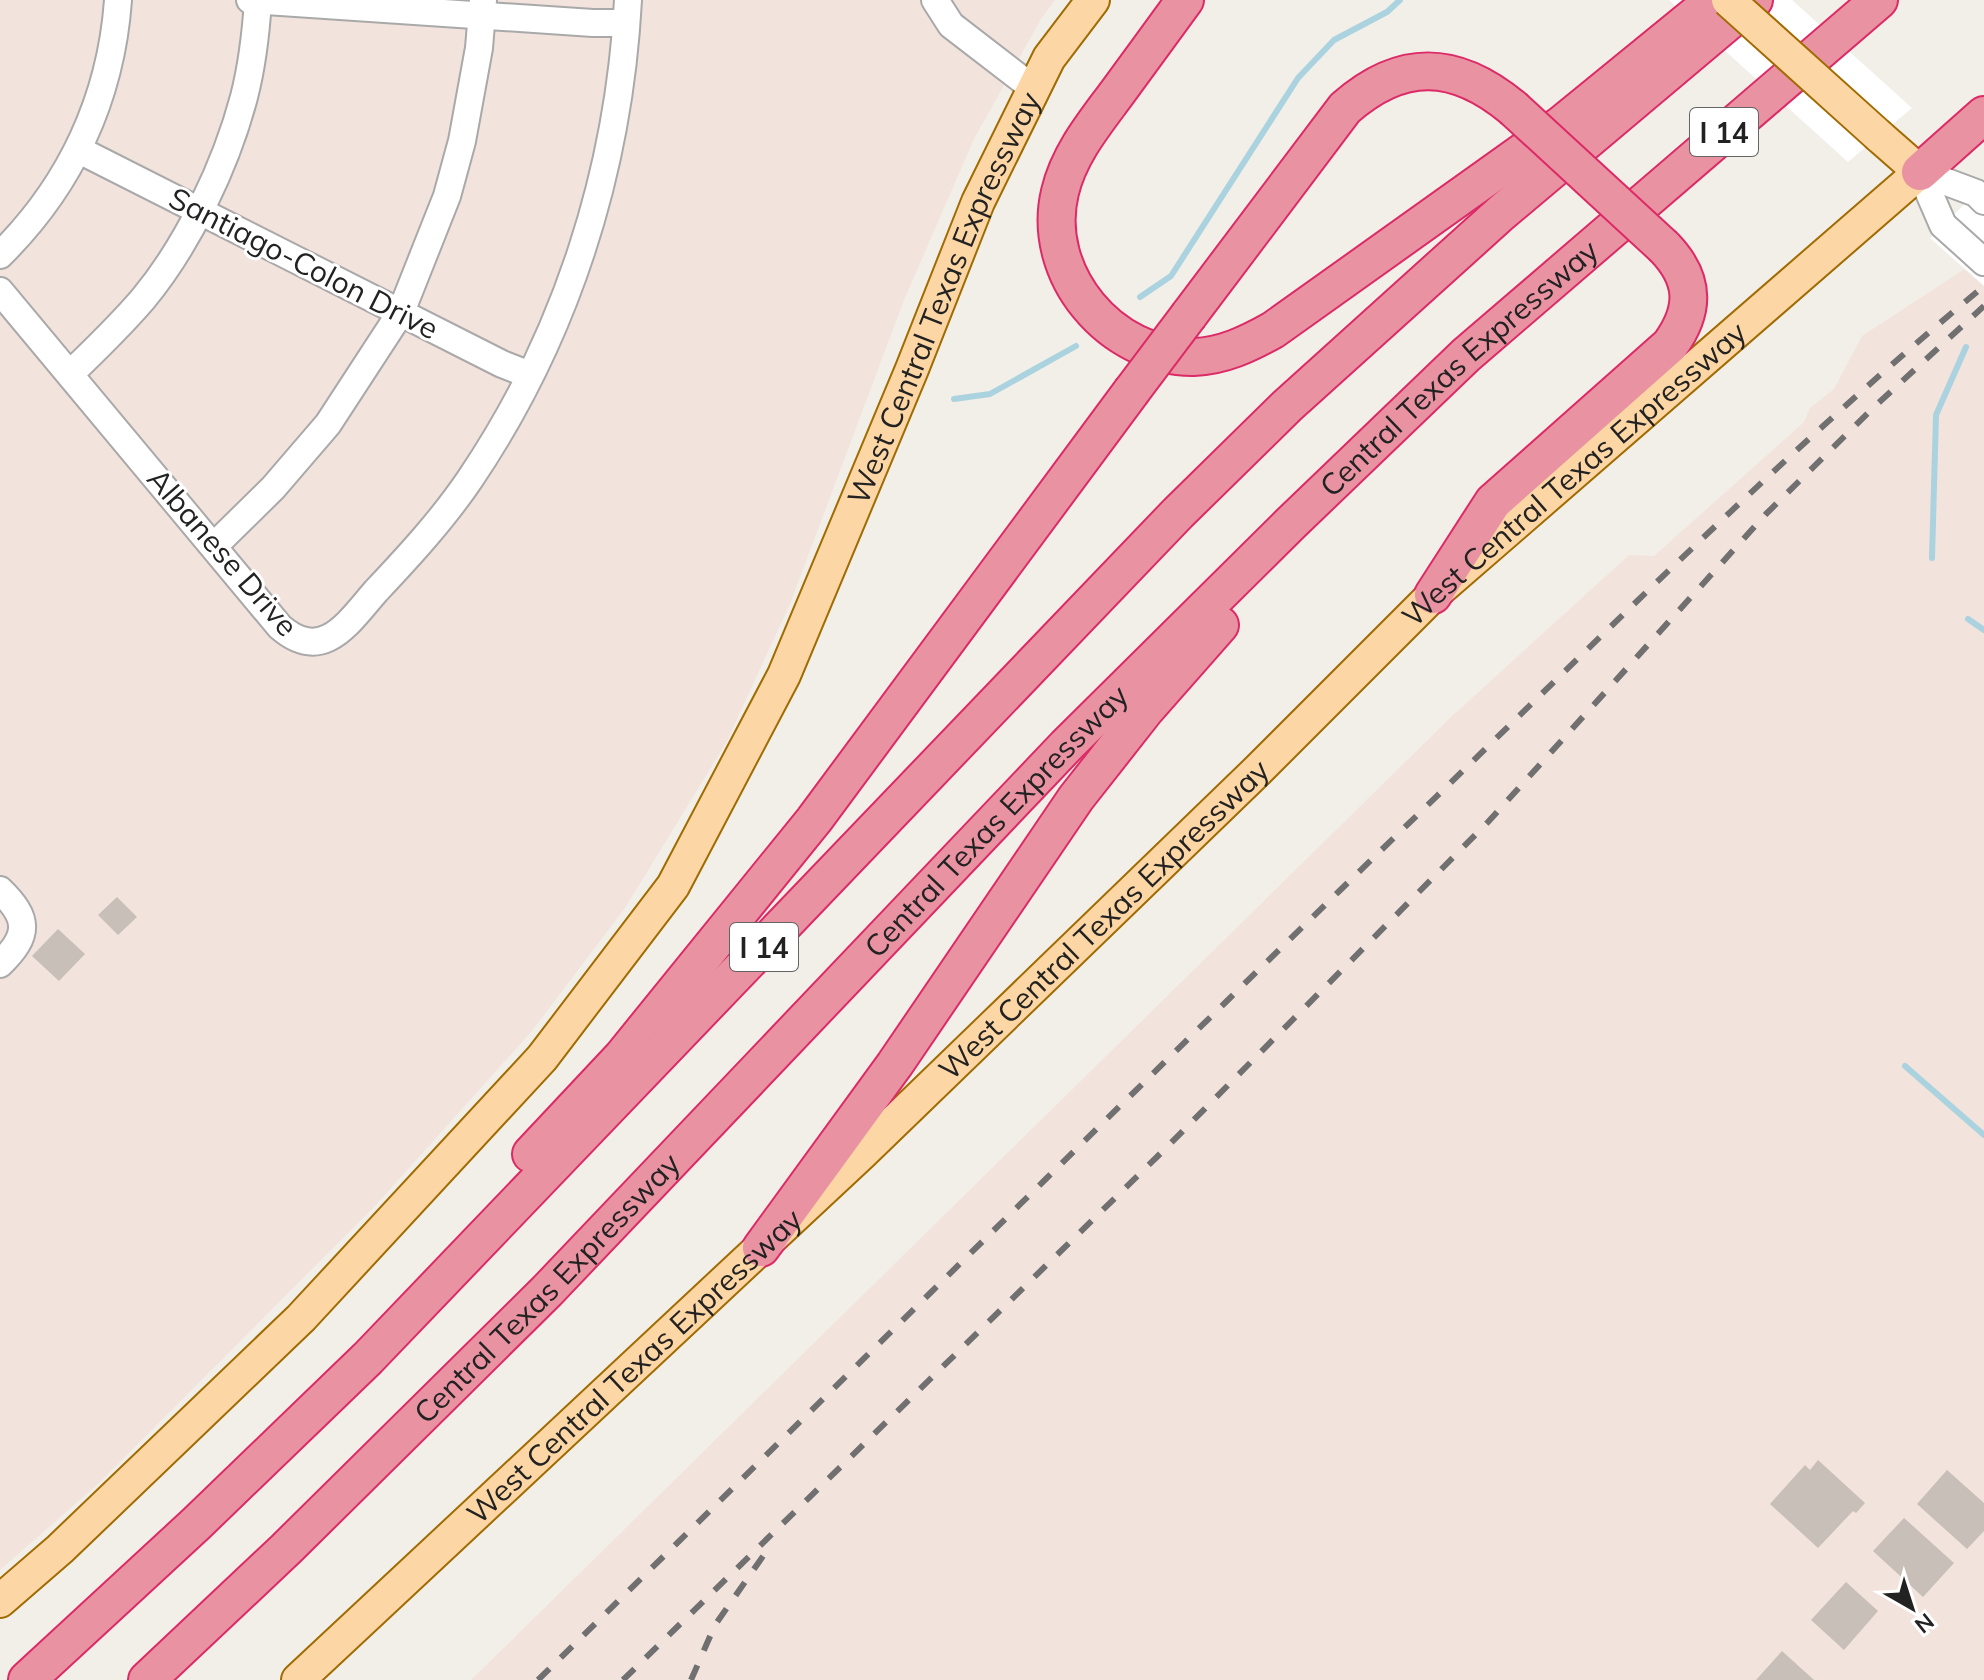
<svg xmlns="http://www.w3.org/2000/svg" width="1984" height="1680" font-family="Mulish,sans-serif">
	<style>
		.military { fill: #f3e3dd }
		.pier { fill: #fff }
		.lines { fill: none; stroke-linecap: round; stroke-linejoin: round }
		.stream { stroke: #aad3df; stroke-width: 6 }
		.building { fill: #c7bfb8 }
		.minor-casing { stroke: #a9a9a9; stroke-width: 30 }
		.major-casing { stroke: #a06b00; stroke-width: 36 }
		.highway-casing { stroke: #dc2a67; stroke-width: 40 }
		.minor { stroke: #fff; stroke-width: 26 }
		.major { stroke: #fcd6a4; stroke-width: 32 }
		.highway { stroke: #e892a2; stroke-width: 36 }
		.rail { stroke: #707070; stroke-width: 6; stroke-dasharray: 16 16; stroke-linecap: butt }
		.major-bridge-casing { stroke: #a06b00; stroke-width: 36; stroke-linecap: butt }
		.highway-bridge-casing { stroke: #dc2a67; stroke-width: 40; stroke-linecap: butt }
		.major-bridge { stroke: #fcd6a4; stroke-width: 32 }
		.highway-bridge { stroke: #e892a2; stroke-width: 36 }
		.labels { text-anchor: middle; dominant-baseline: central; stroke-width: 6; stroke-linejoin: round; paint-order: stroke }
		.shield { fill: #fff; stroke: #646464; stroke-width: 2 }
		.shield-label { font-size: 28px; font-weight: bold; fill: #222 }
		.street-label { font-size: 30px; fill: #222; stroke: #fff }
	</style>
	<rect width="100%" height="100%" fill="#f2efe9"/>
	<g class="military">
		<path d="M0,0H1055L1041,19L974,139L904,300L790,604L726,743L625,908L532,1031L374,1207L98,1484L0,1570Z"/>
		<path d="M1984,251V1680H471L1450,718L1629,555L1654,556L1804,422L1810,408L1834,389L1862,336L1963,270Z"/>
	</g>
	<g class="pier">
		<path d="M1669,0H1792L1912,108L1848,162Z"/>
		<path d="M1984,185V286L1930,238Z"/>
	</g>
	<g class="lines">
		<g class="stream">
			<path d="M1140,297L1171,276L1298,78L1334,40L1387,12L1400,0"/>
			<path d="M954,399L990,394L1076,346"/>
			<path d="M1932,558L1936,415L1966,347"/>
			<path d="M1968,619L1984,630"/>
			<path d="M1905,1066L1984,1135"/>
		</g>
	</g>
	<g class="building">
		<path d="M117,897L137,917L118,935L98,915Z"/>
		<path d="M58,929L85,954L59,981L32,956Z"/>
		<path d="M1818,1460L1865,1503L1856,1513L1853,1511L1818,1548L1770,1504L1805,1465L1810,1470Z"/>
		<path d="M1947,1470L1984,1503V1531L1967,1549L1917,1504Z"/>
		<path d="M1904,1518L1954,1563L1923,1597L1873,1551Z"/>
		<path d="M1846,1582L1878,1611L1844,1650L1811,1620Z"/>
		<path d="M1782,1651L1814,1680H1756Z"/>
	</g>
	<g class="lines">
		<g class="minor-casing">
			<g id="minor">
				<path d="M250,0L593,23H626"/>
				<path d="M935,0L951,25L1034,89"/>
				<path d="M79,150L502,364L530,375"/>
				<path d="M1920,172L1943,225L1984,262"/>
				<path d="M1920,172L1976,193L1984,201"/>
				<path d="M0,255C70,186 111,99 118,0"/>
				<path d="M0,291L280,627C323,664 348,623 376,591C409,556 443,519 470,479C566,337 619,171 628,0"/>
				<path d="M70,374C95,350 120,326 143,299C188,245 226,165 244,97C252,66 256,32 258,0"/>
				<path d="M214,546L273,488L328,424L401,312L447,196L462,141L479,48L483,0"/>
				<path d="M0,890C29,918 30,935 0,964"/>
			</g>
		</g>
		<g class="major-casing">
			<g id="major">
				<path id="s1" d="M0,1601L60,1549L301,1318L542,1058L673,886L784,675L912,369L978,202L1049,58L1093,0"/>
				<path id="s2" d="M298,1680L862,1153L1257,771L1433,595L1920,172L1879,136"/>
			</g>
		</g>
		<g class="highway-casing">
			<g id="highway">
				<path d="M1185,0C1162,31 1140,62 1117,93C1094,124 1069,154 1060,192C1040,274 1111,358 1194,357C1223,356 1248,344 1273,330L1562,124L1714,0"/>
				<path d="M1920,172L1984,115"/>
				<path d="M1189,315L1345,108C1402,58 1455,60 1513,108"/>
				<path d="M1433,595L1493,502L1670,345C1696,309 1695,279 1664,247"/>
				<path d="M531,1154L622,1057L814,820L1131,392"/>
				<path d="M761,1248L895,1064L1076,798L1146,709L1220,625"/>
				<path d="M27,1680L197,1523L368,1358L1178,513L1287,406L1501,213L1754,0"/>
				<path id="s3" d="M147,1680L286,1549L547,1291L1066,746L1290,524L1466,355L1879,0"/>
			</g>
		</g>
		<use href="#minor" class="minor"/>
		<use href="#major" class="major"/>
		<use href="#highway" class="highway"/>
		<g class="rail">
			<path d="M538,1680C838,1385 1136,1088 1438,795C1616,622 1792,445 1984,286"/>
			<path d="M623,1680L1165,1149L1488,822L1766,514L1874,407L1984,306"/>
			<path d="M691,1680L715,1625L768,1549"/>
		</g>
		<g class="major-bridge-casing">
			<path id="major-bridge" d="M1728,0L1879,136"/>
		</g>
		<g class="highway-bridge-casing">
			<g id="highway-bridge">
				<path d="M1513,108L1664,247"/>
				<path d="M1131,392L1189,315"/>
			</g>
		</g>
		<use href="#major-bridge" class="major-bridge"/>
		<use href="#highway-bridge" class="highway-bridge"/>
	</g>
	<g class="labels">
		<g class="shield">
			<rect x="1690" y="108" width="68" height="48" rx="6"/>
			<rect x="730" y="923" width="68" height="48" rx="6"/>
		</g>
		<g class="shield-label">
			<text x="1724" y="132">I 14</text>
			<text x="764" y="947">I 14</text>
		</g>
		<g class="street-label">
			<text transform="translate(304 263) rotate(27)">Santiago-Colon Drive</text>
			<text stroke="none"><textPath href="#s1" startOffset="1632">West Central Texas Expressway</textPath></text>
			<text stroke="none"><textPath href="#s3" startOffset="1856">Central Texas Expressway</textPath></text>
			<text stroke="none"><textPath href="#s2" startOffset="1756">West Central Texas Expressway</textPath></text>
			<text transform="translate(223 552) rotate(49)">Albanese Drive</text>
			<text stroke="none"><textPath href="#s3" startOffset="1208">Central Texas Expressway</textPath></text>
			<text stroke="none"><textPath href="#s2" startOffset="1108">West Central Texas Expressway</textPath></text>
			<text stroke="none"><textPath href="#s3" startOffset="560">Central Texas Expressway</textPath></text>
			<text stroke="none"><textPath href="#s2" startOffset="460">West Central Texas Expressway</textPath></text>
		</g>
	</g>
	<g transform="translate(1912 1608) rotate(141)" stroke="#ffffff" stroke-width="6" paint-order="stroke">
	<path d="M0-6L14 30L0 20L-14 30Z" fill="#222222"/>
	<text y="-12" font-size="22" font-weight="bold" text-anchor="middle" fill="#222222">N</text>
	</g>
</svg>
